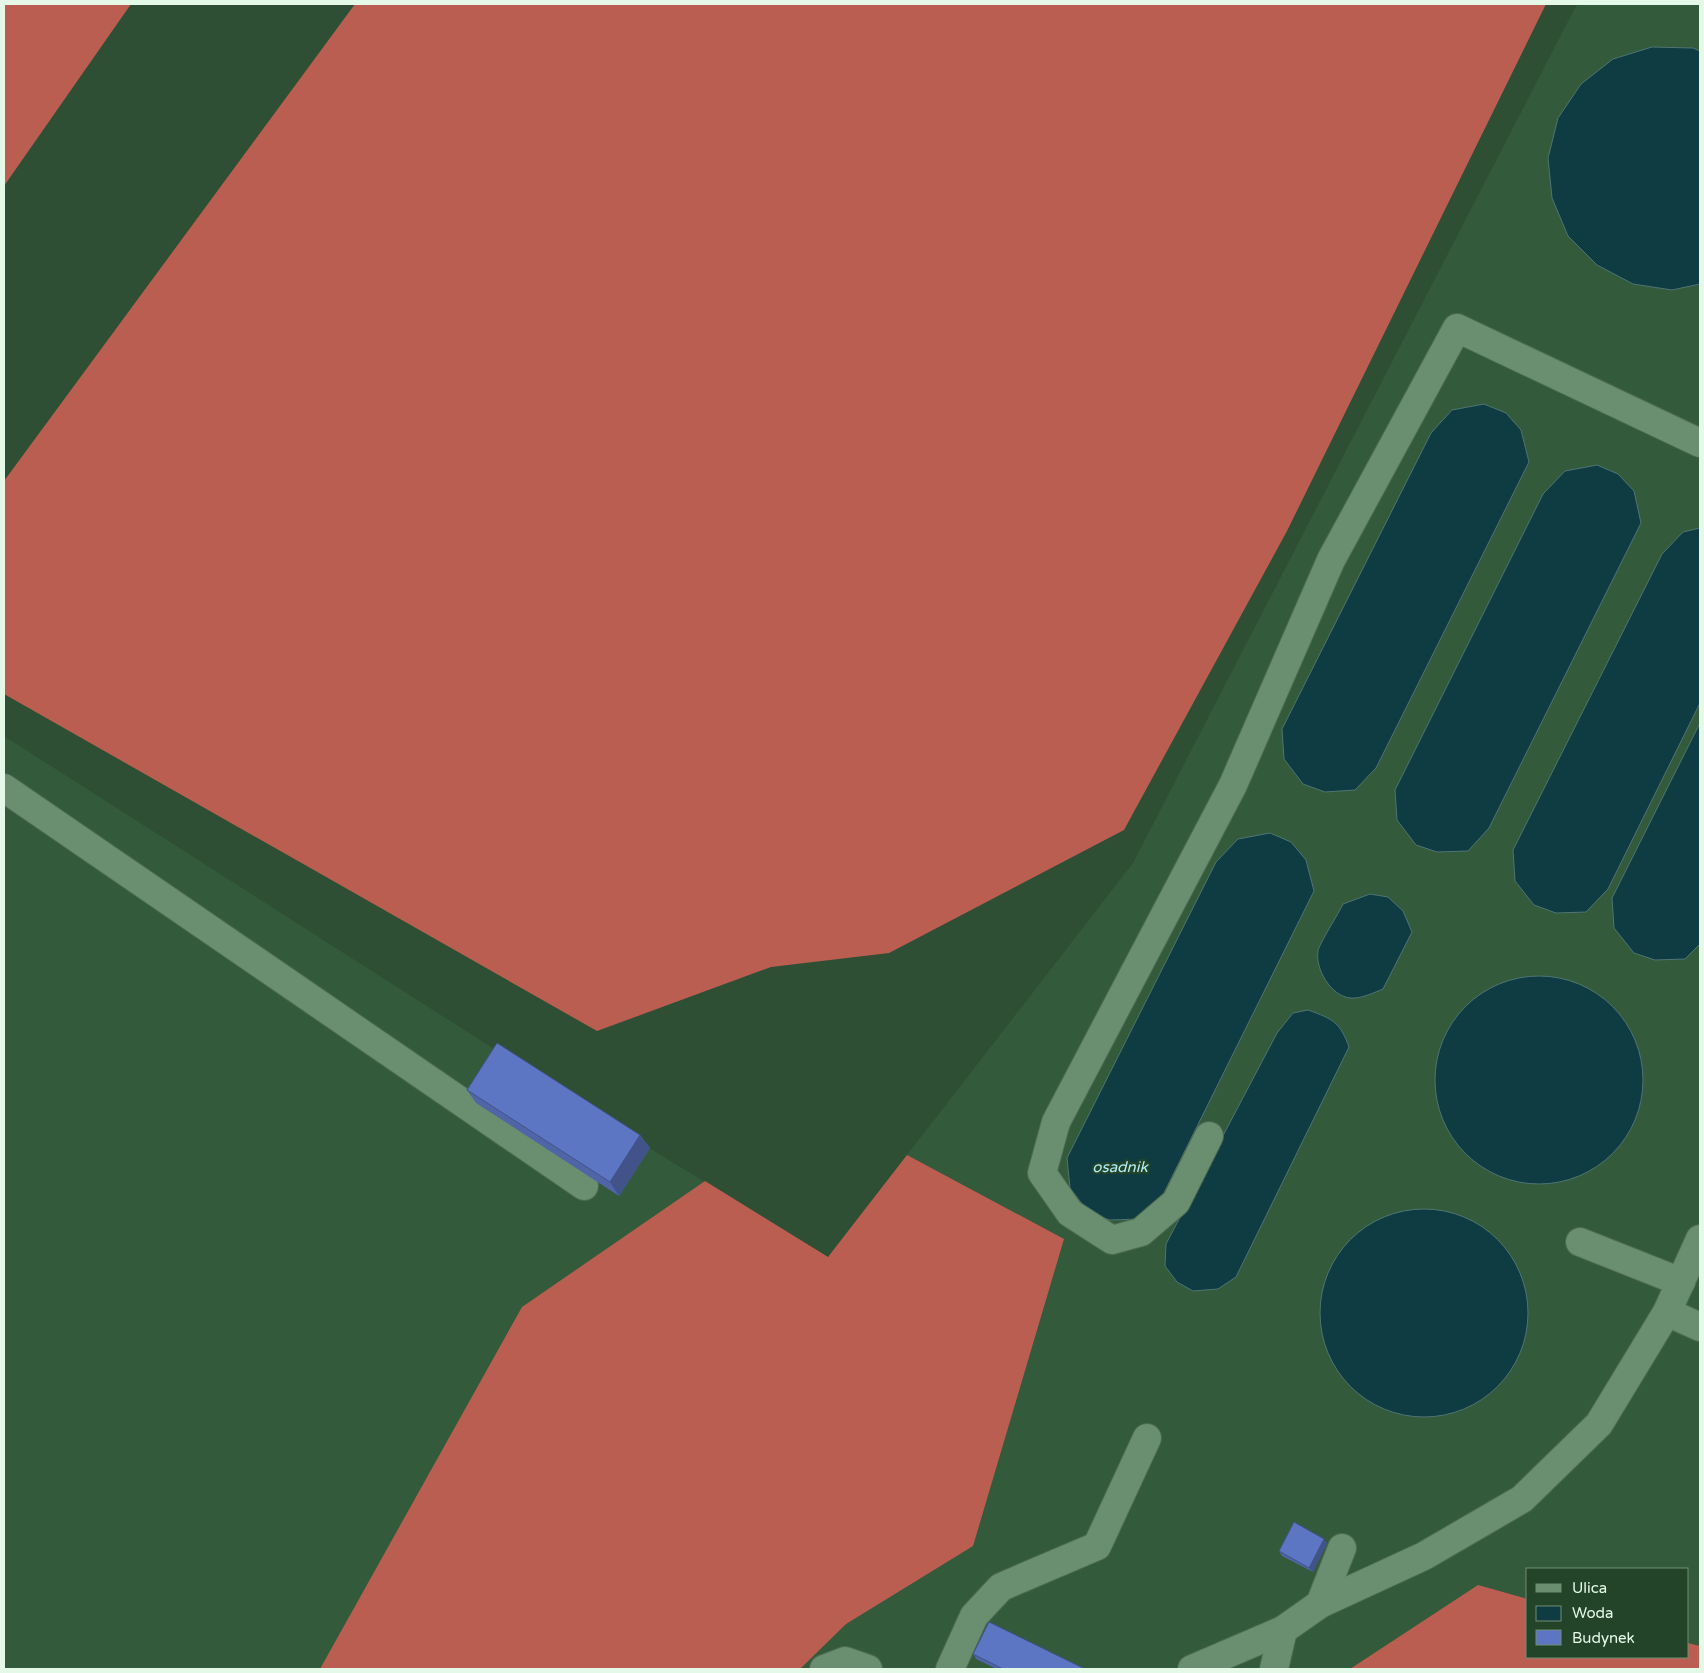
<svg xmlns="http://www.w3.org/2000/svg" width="1704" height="1673" font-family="'Varela Round',sans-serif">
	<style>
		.built { fill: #335a3b }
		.forest { fill: #bb5e52 }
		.water { fill: #0f3c43; stroke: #4f7574 }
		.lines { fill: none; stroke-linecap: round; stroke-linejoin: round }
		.minor-casing { stroke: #4e6b54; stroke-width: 30 }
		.minor { stroke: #6a8e70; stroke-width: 28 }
		.wall { fill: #5065a8 }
		.shaded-wall { fill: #415388 }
		.building { fill: #5d76c3; stroke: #415388 }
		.labels { text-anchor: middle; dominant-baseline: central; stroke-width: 4.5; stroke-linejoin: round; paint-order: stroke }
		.water-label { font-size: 15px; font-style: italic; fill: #b2edf6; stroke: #234429 }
	</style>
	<rect width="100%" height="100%" fill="#2e4f34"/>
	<path class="built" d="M1577,4H1700V1646L1688,1643V1569H1528V1599L1478,1586L1430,1669H4V736L649,1148L828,1257L1133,863Z"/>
	<g class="forest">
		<path d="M4,4H131L4,186Z"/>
		<path d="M355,4H1546L1287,531L1124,830L889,953L771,967L597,1031L4,694V481Z"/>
		<path d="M907,1155L1064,1239L973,1546L846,1624L800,1669H320L522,1307L705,1181L828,1257Z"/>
		<path d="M1478,1585L1528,1599V1657H1688V1643L1700,1646V1669H1350Z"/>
	</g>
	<g class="water">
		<path d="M1652,47L1693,48L1700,51V284L1672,290L1633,284L1597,265L1568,236L1552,198L1548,158L1558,118L1581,84L1613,59Z"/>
		<path d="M1484,404L1506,413L1521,430L1529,462L1376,768L1355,790L1325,792L1303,784L1284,759L1282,729L1431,433L1452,410Z"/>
		<path d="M1597,465L1618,474L1634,491L1641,523L1489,828L1468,851L1437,852L1416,845L1397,820L1395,790L1543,494L1565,471Z"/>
		<path d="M1700,528V703L1608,889L1586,912L1556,913L1534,905L1515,881L1513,850L1662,554L1683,532Z"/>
		<path d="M1700,723V944L1685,959L1655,960L1634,953L1614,928L1612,898Z"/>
		<path d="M1270,833L1291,842L1306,860L1314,891L1162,1197L1141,1219L1110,1220L1089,1213L1070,1188L1067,1158L1216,862L1238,839Z"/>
		<path d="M1370,894L1388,897L1403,911L1412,932L1383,989C1373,993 1361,999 1350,998C1331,996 1315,969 1318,951C1319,944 1339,913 1343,904Z"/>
		<circle cx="1539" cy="1080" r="104"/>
		<path d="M1308,1010C1333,1019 1340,1022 1349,1047L1236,1277L1218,1289L1193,1291L1177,1282L1165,1266L1166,1244L1277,1033L1293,1013Z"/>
		<circle cx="1424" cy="1313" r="104"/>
	</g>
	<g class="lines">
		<g class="minor-casing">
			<g id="minor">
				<path d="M4,788L584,1186"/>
				<path d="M1209,1136L1176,1202L1141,1232L1112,1240L1070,1213L1042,1173L1056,1122L1233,785L1331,560L1457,328L1700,443"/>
				<path d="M1580,1242L1681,1282"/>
				<path d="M1667,1312L1700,1327"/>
				<path d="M1320,1604L1342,1548"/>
				<path d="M824,1669L845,1661L868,1669"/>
				<path d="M950,1669L974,1616L1001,1587L1097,1546L1147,1438"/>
				<path d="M1192,1669L1283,1630L1320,1604L1424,1556L1522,1499L1599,1424L1667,1312L1700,1239"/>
				<path d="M1274,1669L1283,1630"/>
			</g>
		</g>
		<use href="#minor" class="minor"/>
	</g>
	<g class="wall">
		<path d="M467,1090L640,1135L650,1148L619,1196L476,1103Z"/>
		<path d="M1327,1543L1313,1572L1282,1556L1279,1551Z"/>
		<path d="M973,1654L1085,1669H997L976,1659Z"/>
	</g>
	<g class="shaded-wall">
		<path d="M640,1135L650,1148L619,1196L610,1182Z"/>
		<path d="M1324,1539L1327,1543L1313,1572L1309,1568Z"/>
	</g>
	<g class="building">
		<path d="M497,1043L640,1135L610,1182L467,1090Z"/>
		<path d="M1294,1522L1324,1539L1309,1568L1279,1551Z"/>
		<path d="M989,1622L1085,1669H1003L973,1654Z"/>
	</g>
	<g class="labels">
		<g class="water-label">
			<text x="1120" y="1167">osadnik</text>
		</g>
	</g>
	<rect width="1704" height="1673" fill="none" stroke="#e5f9e8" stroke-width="10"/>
	<rect x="1526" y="1568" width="162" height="90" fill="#234429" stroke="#718c75"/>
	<rect x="1536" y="1584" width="25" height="8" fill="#6a8e70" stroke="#718c75"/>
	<text x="1572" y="1593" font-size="15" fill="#e5f9e8">Ulica</text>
	<rect x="1536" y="1606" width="25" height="15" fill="#0f3c43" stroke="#718c75"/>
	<text x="1572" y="1618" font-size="15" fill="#e5f9e8">Woda</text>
	<rect x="1536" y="1630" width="25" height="15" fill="#5d76c3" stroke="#718c75"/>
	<text x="1572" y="1643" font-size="15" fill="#e5f9e8">Budynek</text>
</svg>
